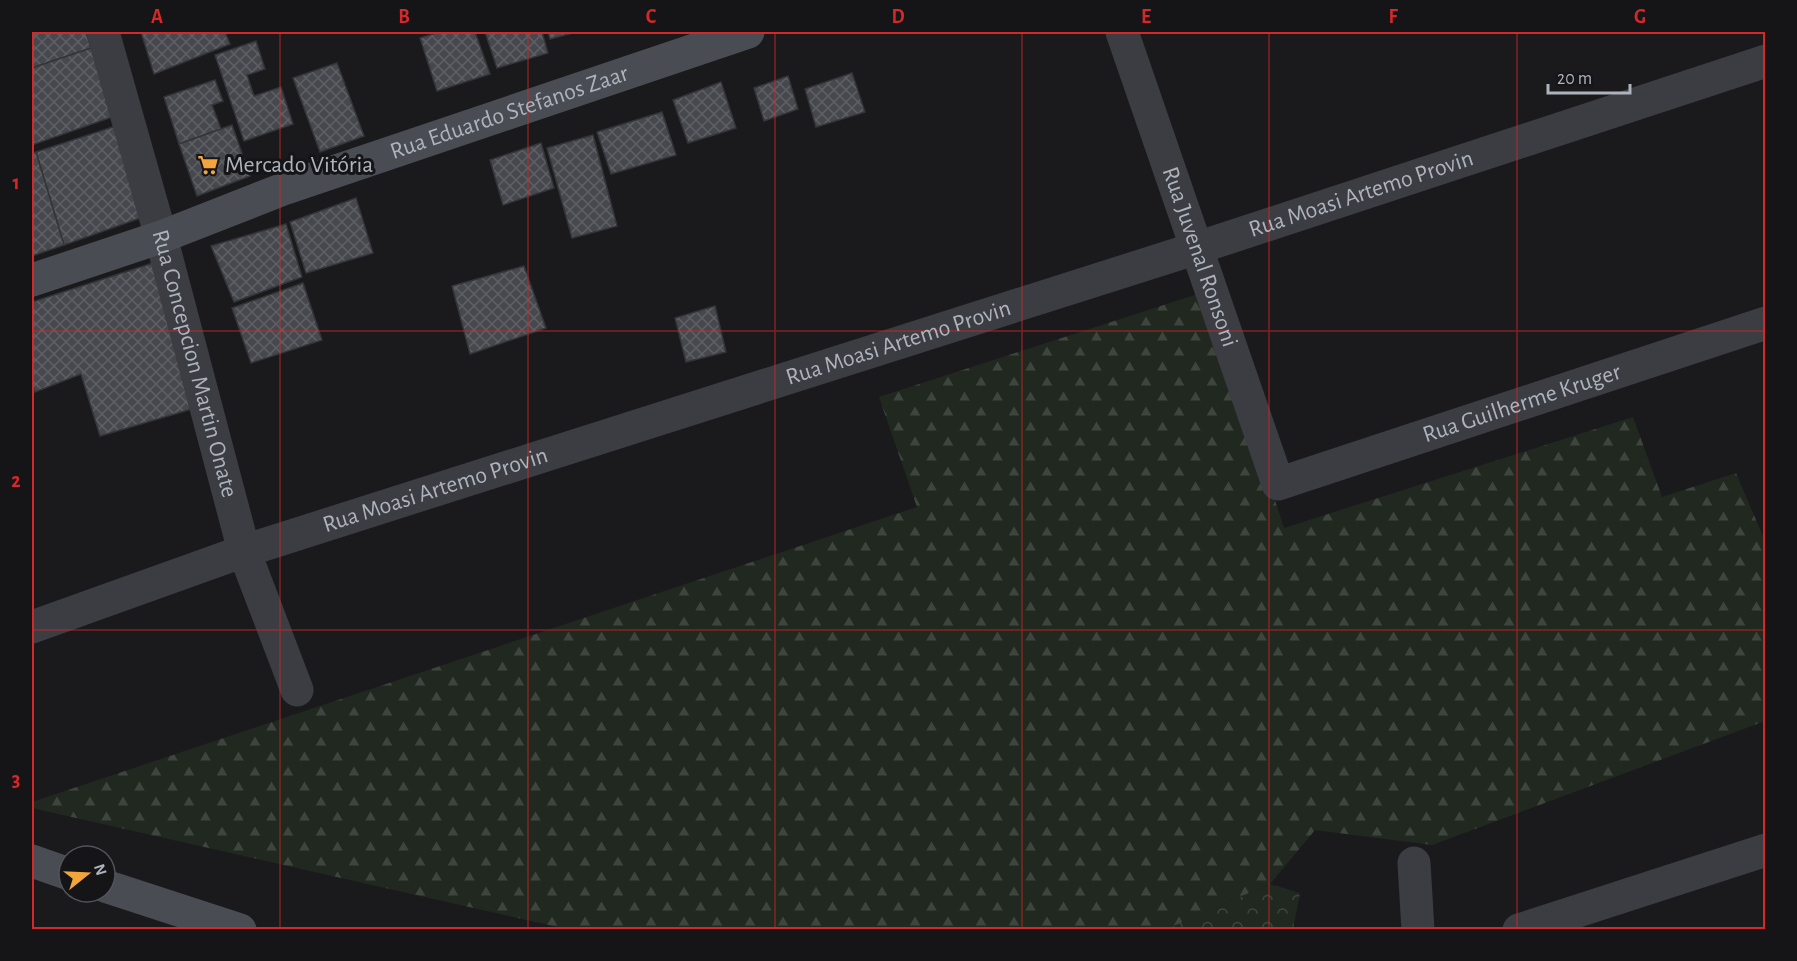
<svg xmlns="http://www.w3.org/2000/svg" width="1797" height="961" font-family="'Alegreya Sans',sans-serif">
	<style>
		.forest { fill: url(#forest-firs) }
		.park { fill: url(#park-crowns) }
		.building { fill: url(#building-cross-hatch); stroke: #343539; stroke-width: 1.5 }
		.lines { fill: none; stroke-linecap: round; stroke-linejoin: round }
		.street { stroke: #3b3d42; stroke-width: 33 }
		.secondary { stroke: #494c52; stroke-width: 33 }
		.grid { fill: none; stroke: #d62828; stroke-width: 1.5; stroke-opacity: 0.55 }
		.labels { text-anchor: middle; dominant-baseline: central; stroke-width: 6; stroke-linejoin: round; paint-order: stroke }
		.street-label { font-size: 24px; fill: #adb3bc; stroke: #151518 }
		.poi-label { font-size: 24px; fill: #adb3bc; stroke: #151518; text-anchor: start }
		.neatline { fill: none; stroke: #d62828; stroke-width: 2 }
		.grid-label { font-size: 20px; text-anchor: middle; font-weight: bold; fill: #d62828 }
	</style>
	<defs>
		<pattern id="forest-firs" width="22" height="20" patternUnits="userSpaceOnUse" patternTransform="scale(1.5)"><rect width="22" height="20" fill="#202820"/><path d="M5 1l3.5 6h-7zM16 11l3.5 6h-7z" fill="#3e453e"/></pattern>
		<pattern id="park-crowns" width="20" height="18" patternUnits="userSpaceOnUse" patternTransform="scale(1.5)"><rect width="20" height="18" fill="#202820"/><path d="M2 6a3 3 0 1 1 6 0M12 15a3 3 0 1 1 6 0" fill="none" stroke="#3e453e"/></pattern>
		<pattern id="building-cross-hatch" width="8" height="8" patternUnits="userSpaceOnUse" patternTransform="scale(1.5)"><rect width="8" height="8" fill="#47484d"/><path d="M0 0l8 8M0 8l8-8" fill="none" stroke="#5f6065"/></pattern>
	</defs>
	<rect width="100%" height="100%" fill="#1a1a1d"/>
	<path class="forest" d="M1207,291L1284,528L1633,417L1662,497L1736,473L1765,541V721L1432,845L1315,830L1270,884L1167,929H566L32,808V802L917,507L879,397Z"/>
	<path class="park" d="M1270,884L1300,893L1293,929H1167Z"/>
	<g class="building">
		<path d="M32,32H86L91,48L32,68Z"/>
		<path d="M141,32H225L230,44L154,74Z"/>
		<path d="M440,32H475L490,74L437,91L420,38Z"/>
		<path d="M485,32H542L548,53L497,68Z"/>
		<path d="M548,32H576L550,39Z"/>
		<path d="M256,41L265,69L247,75L254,96L281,87L293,124L244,141L215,55Z"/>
		<path d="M91,48L112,117L32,145V68Z"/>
		<path d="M337,63L364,136L320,152L293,78Z"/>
		<path d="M852,73L865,112L816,127L805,89Z"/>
		<path d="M788,76L798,109L764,121L754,88Z"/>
		<path d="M215,80L223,101L212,105L221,129L179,144L164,97Z"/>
		<path d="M721,82L736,128L688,143L673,100Z"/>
		<path d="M662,112L676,155L611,174L597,132Z"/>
		<path d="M232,125L250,176L197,196L179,144Z"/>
		<path d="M116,126L146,216L64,245L36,152Z"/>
		<path d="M593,135L617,226L572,238L547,148Z"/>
		<path d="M541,143L554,188L503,205L490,160Z"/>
		<path d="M36,152L64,245L32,256V154Z"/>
		<path d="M356,198L373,253L306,273L290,222Z"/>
		<path d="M286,224L302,277L234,302L211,246Z"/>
		<path d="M153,263L202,406L100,436L81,374L35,392L32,382V302Z"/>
		<path d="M524,266L546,328L470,354L452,286Z"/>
		<path d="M303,283L322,340L251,363L232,308Z"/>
		<path d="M715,306L726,352L686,362L675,318Z"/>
	</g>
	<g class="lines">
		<g class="street">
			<path id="s1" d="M103,32L161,237L244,551L297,690"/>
			<path id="s2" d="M1122,32L1278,484L1766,323"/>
			<path id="s3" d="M32,627L244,551L1197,248L1766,61"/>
			<path d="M1414,863L1418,930"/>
			<path d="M1519,930L1766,850"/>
		</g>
		<g class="secondary">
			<path id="s4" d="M32,280L161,237L286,188L748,32"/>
			<path d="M32,861L69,874"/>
			<path d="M105,886L240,930"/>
		</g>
	</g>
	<path class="grid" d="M280,32V930M528,32V930M775,32V930M1022,32V930M1269,32V930M1517,32V930M32,331H1766M32,630H1766"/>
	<defs>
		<g id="supermarket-bare" transform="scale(1.62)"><path d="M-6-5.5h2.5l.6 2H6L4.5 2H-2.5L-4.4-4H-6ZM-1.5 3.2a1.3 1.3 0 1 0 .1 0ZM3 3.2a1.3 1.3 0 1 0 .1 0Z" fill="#f3a53c" stroke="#151518" stroke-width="2.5" paint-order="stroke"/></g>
	</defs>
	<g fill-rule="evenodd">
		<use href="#supermarket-bare" x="208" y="165"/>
	</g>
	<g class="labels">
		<g class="street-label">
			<text stroke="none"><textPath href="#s4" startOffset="506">Rua Eduardo Stefanos Zaar</textPath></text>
			<text stroke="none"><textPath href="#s3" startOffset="1398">Rua Moasi Artemo Provin</textPath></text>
			<text stroke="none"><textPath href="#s2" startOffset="238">Rua Juvenal Ronsoni</textPath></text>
			<text stroke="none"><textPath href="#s3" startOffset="912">Rua Moasi Artemo Provin</textPath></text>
			<text stroke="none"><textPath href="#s1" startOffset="344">Rua Concepcion Martin Onate</textPath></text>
			<text stroke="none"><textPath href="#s2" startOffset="735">Rua Guilherme Kruger</textPath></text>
			<text stroke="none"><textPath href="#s3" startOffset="426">Rua Moasi Artemo Provin</textPath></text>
		</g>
		<g class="poi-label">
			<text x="225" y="165">Mercado Vitória</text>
		</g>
	</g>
	<rect width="1797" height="961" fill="none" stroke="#151518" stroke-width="66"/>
	<g transform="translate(87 874) rotate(72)"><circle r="28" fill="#151518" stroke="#52545a" stroke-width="1.5"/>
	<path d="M0-4.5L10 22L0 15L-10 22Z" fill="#f3a53c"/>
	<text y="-9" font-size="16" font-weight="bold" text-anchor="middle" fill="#adb3bc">N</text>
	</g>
	<path d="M1548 84v9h82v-9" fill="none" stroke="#adb3bc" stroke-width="3"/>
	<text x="1557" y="84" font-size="18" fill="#adb3bc" stroke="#151518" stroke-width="4.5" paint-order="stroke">20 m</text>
	<rect x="33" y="33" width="1731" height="895" class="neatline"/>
	<g class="grid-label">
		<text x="157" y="23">A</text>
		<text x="404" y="23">B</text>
		<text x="651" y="23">C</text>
		<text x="898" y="23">D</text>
		<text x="1146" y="23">E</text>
		<text x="1393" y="23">F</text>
		<text x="1640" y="23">G</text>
		<text x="16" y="189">1</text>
		<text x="16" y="487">2</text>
		<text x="16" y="786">3</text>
	</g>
</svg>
